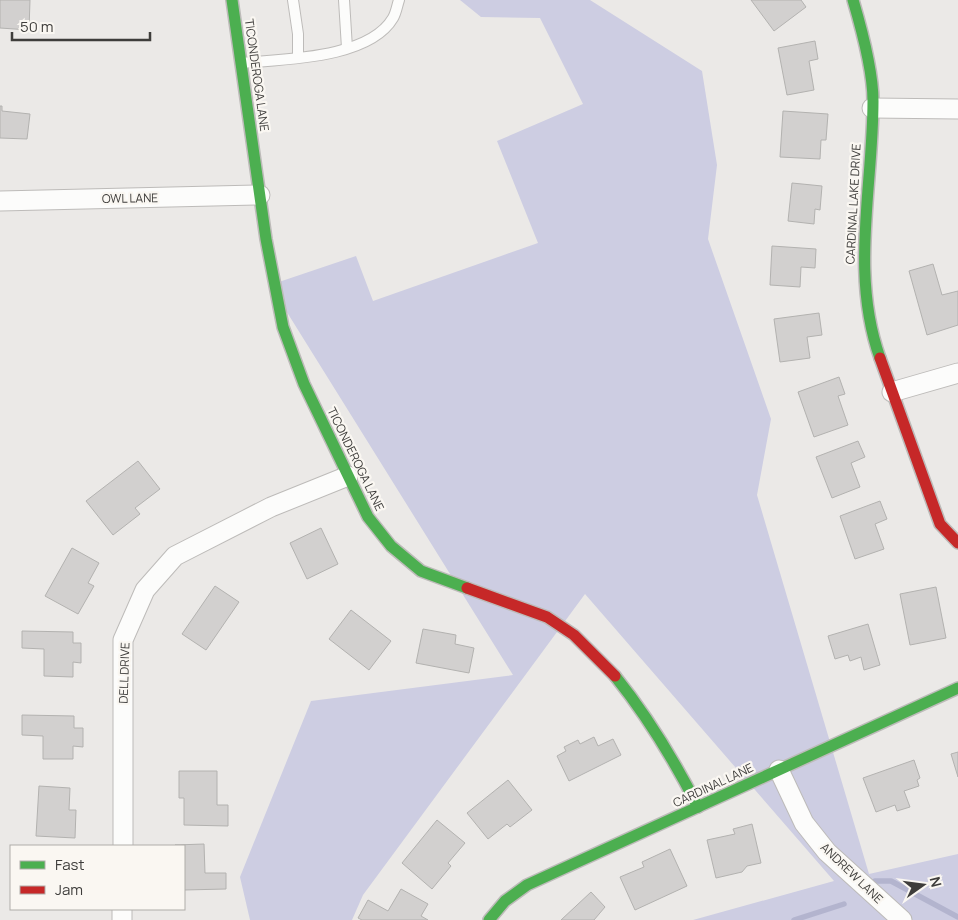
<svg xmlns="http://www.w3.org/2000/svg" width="958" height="920" font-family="Manrope,sans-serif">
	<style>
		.forest { fill: #cdcde2 }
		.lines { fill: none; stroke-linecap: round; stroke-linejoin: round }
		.stream { stroke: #b3b4ce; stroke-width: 5.5 }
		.building { fill: #d2d0cf; stroke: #b3b2b0 }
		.lane-casing { stroke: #bdbbb9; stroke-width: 12 }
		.street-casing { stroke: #bdbbb9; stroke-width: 21 }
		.fast-casing { stroke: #bdbbb9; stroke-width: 14 }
		.jam-casing { stroke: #bdbbb9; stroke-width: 14 }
		.lane { stroke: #fcfcfb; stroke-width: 10 }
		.street { stroke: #fcfcfb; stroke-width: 19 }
		.fast { stroke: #4caf50; stroke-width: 11 }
		.jam { stroke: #c62828; stroke-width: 11 }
		.labels { text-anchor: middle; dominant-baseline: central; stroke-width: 4.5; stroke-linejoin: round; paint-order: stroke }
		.street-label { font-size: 12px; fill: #3e3d3b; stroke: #faf7f2 }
	</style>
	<rect width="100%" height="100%" fill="#ebe9e7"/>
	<path class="forest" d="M460,0H590L702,71L717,165L708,239L771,419L757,495L869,874L958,854V920H693L834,881L585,594L363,895L352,920H250L240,877L311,701L513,675L270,285L356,256L373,301L538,243L497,141L583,104L540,18L481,17Z"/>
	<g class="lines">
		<g class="stream">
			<path d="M875,881H891L958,917"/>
			<path d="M794,920L844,904"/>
		</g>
	</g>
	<g class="building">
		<path d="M0,0H30L29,30L0,28Z"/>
		<path d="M751,0H801L806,7L774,31Z"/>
		<path d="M815,41L818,59L809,61L814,90L787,95L778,48Z"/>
		<path d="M0,106H2V111L30,114L27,139L0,138Z"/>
		<path d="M783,111L828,114L826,140H821L820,159L780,157Z"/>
		<path d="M792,183L822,186L820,210L815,209L814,224L788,221Z"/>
		<path d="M772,246L816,249L815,268L801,267L800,287L770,285Z"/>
		<path d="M933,264L942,295L958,291V325L927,335L909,271Z"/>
		<path d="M819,313L822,335L807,337L810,358L780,362L774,319Z"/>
		<path d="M839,377L845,394L838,396L848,425L814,437L798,392Z"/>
		<path d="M858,441L865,457L851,463L860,487L832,498L816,457Z"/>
		<path d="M138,461L160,489L135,508L140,514L113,535L86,501Z"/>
		<path d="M880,501L887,519L875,524L884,549L855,559L840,516Z"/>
		<path d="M321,528L338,564L307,579L290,543Z"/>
		<path d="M72,548L99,563L88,583L94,586L78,614L45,596Z"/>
		<path d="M215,586L239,602L206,650L182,634Z"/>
		<path d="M936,587L946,638L910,645L900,594Z"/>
		<path d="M351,610L391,641L369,670L329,639Z"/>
		<path d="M868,624L880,665L864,670L861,657L850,661L848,655L835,659L828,636Z"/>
		<path d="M423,629L456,635L455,644L474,648L469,673L416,663Z"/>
		<path d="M22,631L73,632V643H81V663L73,662V677L44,676V649L22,648Z"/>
		<path d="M22,715L74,716V728H83V747L73,746V759H43V736L22,735Z"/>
		<path d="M594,737L598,746L613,739L621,755L569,781L557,756L566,751L564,747L578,740L580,744Z"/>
		<path d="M958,752V777L951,754Z"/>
		<path d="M914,760L920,778L917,780L919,786L904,791L910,807L897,811L895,805L876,812L863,778Z"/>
		<path d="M179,771H217V805H228V826L184,825V798H179Z"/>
		<path d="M508,780L532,810L510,827L507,824L488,839L467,813Z"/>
		<path d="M39,786L70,788L69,810H76L75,838L36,836Z"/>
		<path d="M437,820L465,843L448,863L451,866L432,889L402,863Z"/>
		<path d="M752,824L761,863L747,866L742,872L716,878L707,840L735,834L733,829Z"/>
		<path d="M204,844L205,873H226V889L184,890V846L175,845Z"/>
		<path d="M670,849L687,886L635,910L620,877L644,867L642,862Z"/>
		<path d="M401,889L428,904L421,916L428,920H362L358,918L368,900L388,911Z"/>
		<path d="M591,892L605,907L594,920H561Z"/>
	</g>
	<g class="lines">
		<g class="lane-casing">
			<g id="lane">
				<path d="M293,0L298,34V57"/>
				<path d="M344,0L347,48"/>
				<path d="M242,63C283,59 369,59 393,18C396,13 397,6 399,0"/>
			</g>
		</g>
		<g class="street-casing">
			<g id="street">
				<path d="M872,108L958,109"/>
				<path d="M0,201L260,195"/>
				<path d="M892,392L958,373"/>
				<path d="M779,770L804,823L827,852L902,920"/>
				<path d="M123,846V640L145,590L175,556L271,507L348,476"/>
				<path d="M122,920V909"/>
			</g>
		</g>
		<g class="fast-casing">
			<g id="fast">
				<path d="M232,0L266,239L283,327L304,384L368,517L391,546L421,571L467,588"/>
				<path d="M853,0C861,27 873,73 873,101C873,187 850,274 880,358"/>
				<path d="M615,676C648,717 674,760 698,807"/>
				<path d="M489,920L505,901L527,885L958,688"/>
			</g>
		</g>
		<g class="jam-casing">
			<g id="jam">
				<path d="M880,358L940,524L958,543"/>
				<path d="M467,588L547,617L574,635L615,676"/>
			</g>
		</g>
		<use href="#lane" class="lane"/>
		<use href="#street" class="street"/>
		<use href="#fast" class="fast"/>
		<use href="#jam" class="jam"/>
	</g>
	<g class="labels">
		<g class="street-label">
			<text transform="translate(257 75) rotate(82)">TICONDEROGA LANE</text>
			<text transform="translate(130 198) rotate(-1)">OWL LANE</text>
			<text transform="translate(853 204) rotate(-87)">CARDINAL LAKE DRIVE</text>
			<text transform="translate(356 459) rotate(64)">TICONDEROGA LANE</text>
			<text transform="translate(124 673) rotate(-88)">DELL DRIVE</text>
			<text transform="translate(713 785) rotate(-25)">CARDINAL LANE</text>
			<text transform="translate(852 873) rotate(44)">ANDREW LANE</text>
		</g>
	</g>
	<rect x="10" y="845" width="175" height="65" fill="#faf7f2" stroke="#afada9"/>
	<rect x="20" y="861" width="25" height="8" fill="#4caf50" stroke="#afada9"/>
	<text x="55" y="870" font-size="15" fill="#3e3d3b">Fast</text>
	<rect x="20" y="886" width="25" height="8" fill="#c62828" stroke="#afada9"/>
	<text x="55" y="895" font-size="15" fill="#3e3d3b">Jam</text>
	<g transform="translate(923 885) rotate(76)" stroke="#faf7f2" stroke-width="4" paint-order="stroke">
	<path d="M0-4L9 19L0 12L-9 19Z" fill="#3e3d3b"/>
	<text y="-8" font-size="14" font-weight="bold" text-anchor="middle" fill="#3e3d3b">N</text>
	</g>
	<path d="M12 32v8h138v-8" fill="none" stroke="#3e3d3b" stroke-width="2.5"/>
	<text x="20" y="32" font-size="15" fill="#3e3d3b" stroke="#faf7f2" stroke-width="4" paint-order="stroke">50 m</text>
</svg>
